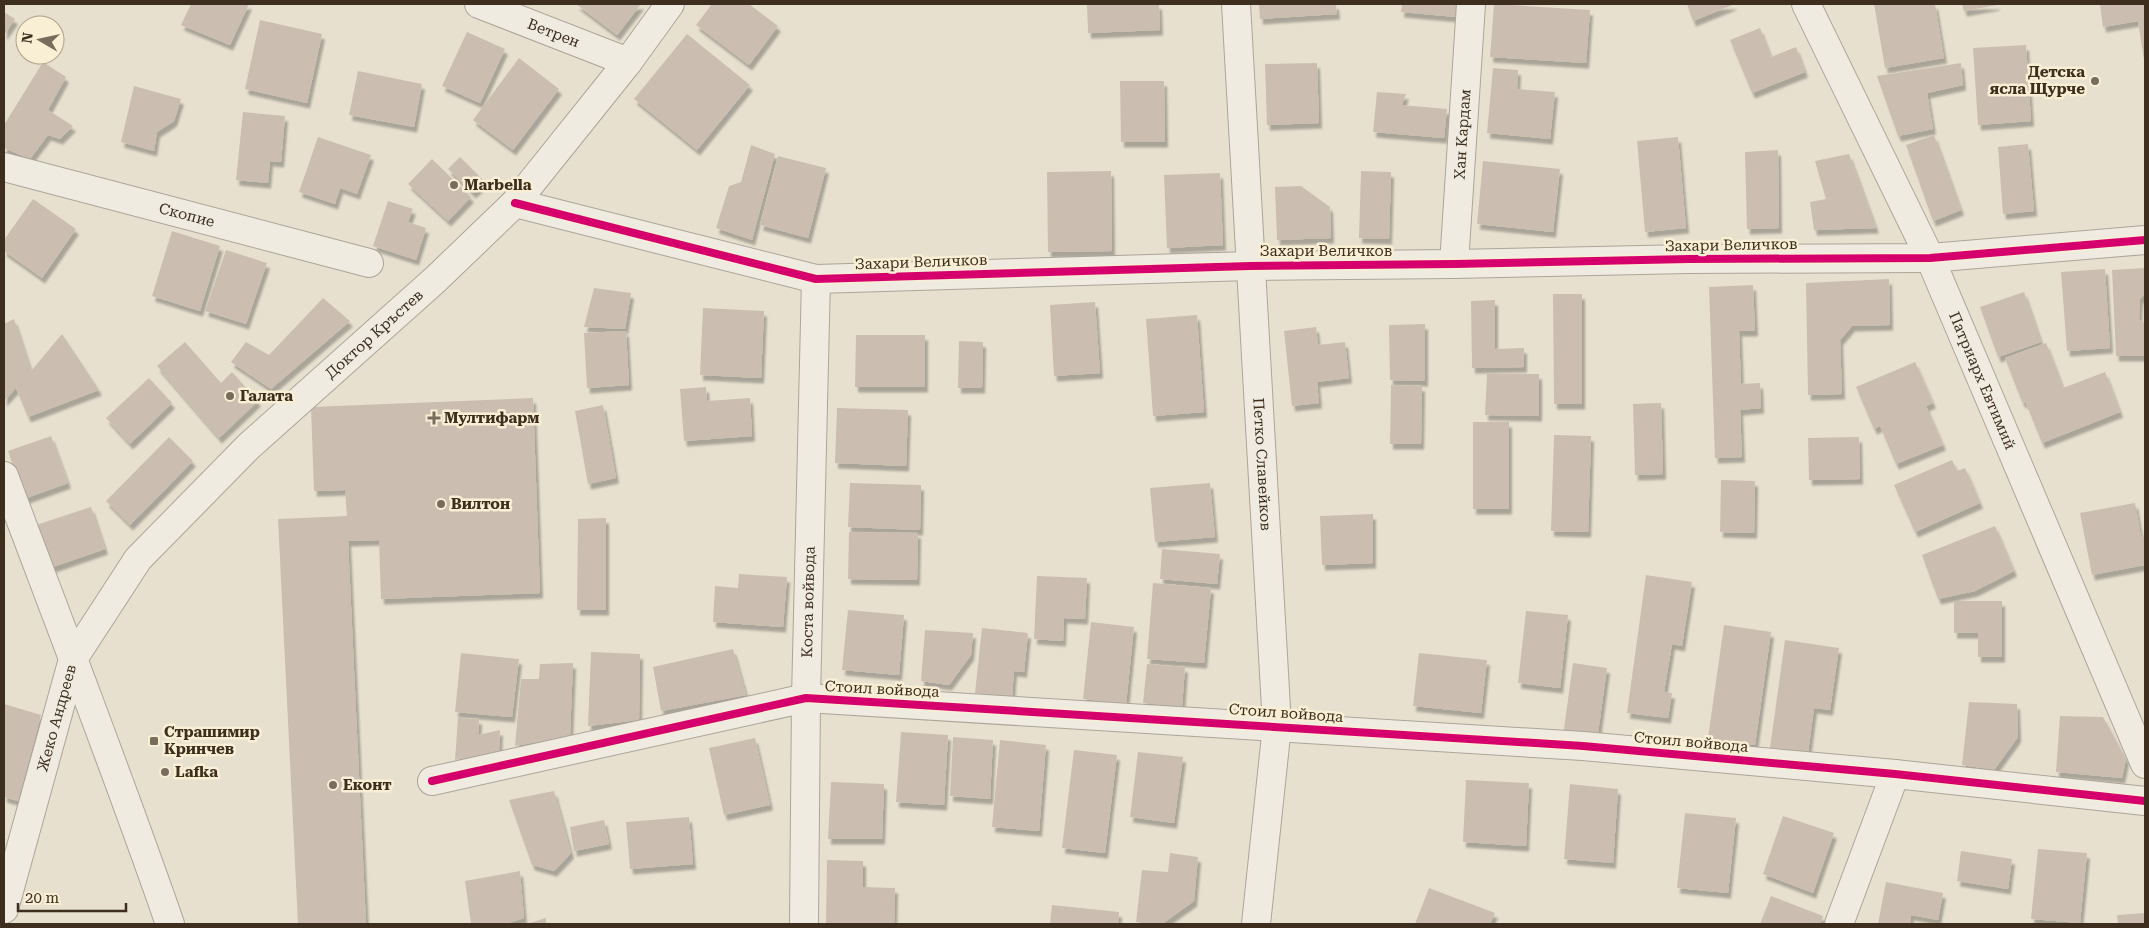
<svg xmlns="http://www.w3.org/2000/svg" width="2149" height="928" font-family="'Roboto Serif',serif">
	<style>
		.building { fill: #cbbeb0; filter: url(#shadow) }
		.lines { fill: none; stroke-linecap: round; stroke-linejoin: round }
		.minor-casing { stroke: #aca598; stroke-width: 30 }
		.tertiary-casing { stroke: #aca598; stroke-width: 30 }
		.minor { stroke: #efebe1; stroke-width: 28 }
		.tertiary { stroke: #efebe1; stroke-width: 28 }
		.cycleway-casing { stroke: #f8efd5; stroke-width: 11 }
		.cycleway { stroke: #d6006c; stroke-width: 8 }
		.poi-dot { fill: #786c5c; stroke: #f8efd5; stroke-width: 2 }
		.labels { text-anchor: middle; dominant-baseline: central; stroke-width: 5; stroke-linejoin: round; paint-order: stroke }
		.street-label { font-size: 15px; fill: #3d2e1e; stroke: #f8efd5 }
		.poi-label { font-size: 15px; font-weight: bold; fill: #3d2e1e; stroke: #f8efd5; text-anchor: start }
	</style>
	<defs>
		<filter id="shadow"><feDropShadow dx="3" dy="5.5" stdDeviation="1" flood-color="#0004"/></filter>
	</defs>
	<rect width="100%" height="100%" fill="#e7e0cf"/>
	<g class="building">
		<path d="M191,4H249L230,45L181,25Z"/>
		<path d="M576,4H641L617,35Z"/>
		<path d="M712,4H749L778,26L749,65L696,25Z"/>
		<path d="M1087,4H1159L1160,30L1088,33Z"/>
		<path d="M1259,4H1336L1337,14L1260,19Z"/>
		<path d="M1402,4H1457L1456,17L1401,12Z"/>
		<path d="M1494,4L1590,10L1586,63L1490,57Z"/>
		<path d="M1687,4H1735L1693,21Z"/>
		<path d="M1874,4H1935L1944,58L1885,68Z"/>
		<path d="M1962,4H1997V5L1964,11Z"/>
		<path d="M2100,4H2145V67L2138,21L2103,27Z"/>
		<path d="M4,12L15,19L4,35Z"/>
		<path d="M260,20L322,34L307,103L245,89Z"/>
		<path d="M1760,28L1771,57L1796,47L1805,72L1752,93L1730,40Z"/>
		<path d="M467,32L505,49L480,103L442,86Z"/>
		<path d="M687,34L750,85L697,150L634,99Z"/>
		<path d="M2026,45L2031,121L1978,125L1973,48Z"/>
		<path d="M519,58L559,89L513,150L473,120Z"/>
		<path d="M43,62L66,77L48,110L73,126L60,139L48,135L30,159L4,148V125Z"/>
		<path d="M1317,63L1319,123L1267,125L1265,64Z"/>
		<path d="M1961,63L1963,85L1927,93L1933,129L1898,136L1877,76Z"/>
		<path d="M1493,68L1518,70L1517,89L1555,92L1550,139L1487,133Z"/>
		<path d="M358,71L422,84L414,127L349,115Z"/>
		<path d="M1120,81H1164L1165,142H1121Z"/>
		<path d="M134,86L181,99L174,121L157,132L154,151L121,142Z"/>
		<path d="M1377,92L1406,94L1402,105L1447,109L1444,138L1373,132Z"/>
		<path d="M243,112L285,116L281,162L270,161L268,183L236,180Z"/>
		<path d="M1934,135L1961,210L1933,221L1906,145Z"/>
		<path d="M318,137L371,155L357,194L340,188L335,204L299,192Z"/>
		<path d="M1678,137L1686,228L1645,232L1637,141Z"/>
		<path d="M2028,144L2034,211L2003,214L1998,147Z"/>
		<path d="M751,145L775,154L752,240L716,228L729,186L741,182Z"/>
		<path d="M1778,150L1779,228L1747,229L1745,152Z"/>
		<path d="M1849,154L1876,228L1814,230L1810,202L1826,199L1815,161Z"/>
		<path d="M778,156L826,168L808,238L760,225Z"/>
		<path d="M460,157L485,182L473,193L448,169Z"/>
		<path d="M432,159L471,197L448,221L408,184Z"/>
		<path d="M1483,161L1560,169L1553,232L1477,224Z"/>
		<path d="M1111,171L1112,251L1048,252L1047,172Z"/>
		<path d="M1361,171L1391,172L1389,239L1359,238Z"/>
		<path d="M1220,173L1223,245L1167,248L1164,175Z"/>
		<path d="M1301,186L1330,207L1331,238L1277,240L1275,187Z"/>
		<path d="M33,199L76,229L42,278L4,251V240Z"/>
		<path d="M388,201L413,209L408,222L426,228L416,260L373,246Z"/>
		<path d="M172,231L220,246L200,311L152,296Z"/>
		<path d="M226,250L267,263L246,324L205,311Z"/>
		<path d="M2145,268V294L2140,299L2139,320L2145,323V356H2116L2112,270Z"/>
		<path d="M2105,269L2110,348L2067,351L2061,272Z"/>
		<path d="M1889,279L1890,325L1852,326L1840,340L1842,394L1808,395L1806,283Z"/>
		<path d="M1753,285L1755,331H1739L1741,384L1760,383L1761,408L1740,410L1742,457L1715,458L1709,287Z"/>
		<path d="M594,288L631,293L625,329L584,327Z"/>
		<path d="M2024,292L2041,342L1998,357L1980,307Z"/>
		<path d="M1553,294H1582V404H1554Z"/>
		<path d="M323,298L350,321L271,389L231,362L246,342L269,355Z"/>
		<path d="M1495,300V349L1524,348V367L1472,368L1471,301Z"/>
		<path d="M1095,302L1100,373L1054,376L1050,305Z"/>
		<path d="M703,308L764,311L761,378L700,375Z"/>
		<path d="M1197,315L1204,412L1153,416L1146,319Z"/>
		<path d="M14,319L31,371L62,334L99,390L28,417L16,388L4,401V324Z"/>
		<path d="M1425,324V381L1390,380L1389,325Z"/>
		<path d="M1316,327L1318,345L1345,342L1349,378L1317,382L1319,403L1292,406L1284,331Z"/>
		<path d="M626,331L629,385L587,388L584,333Z"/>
		<path d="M856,335H925V387H855Z"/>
		<path d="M959,341L983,342L982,388H958Z"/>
		<path d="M185,342L221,383L232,372L258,401L219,438L157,366Z"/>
		<path d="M2046,343L2063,388L2105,372L2120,412L2042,443L2026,403L2022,402L2005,358Z"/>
		<path d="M1915,362L1933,403L1926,406L1943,445L1896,464L1880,426L1874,429L1856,387Z"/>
		<path d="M1487,374H1539V416L1485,415Z"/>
		<path d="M149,378L172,403L130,444L106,418Z"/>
		<path d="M1391,385L1422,386L1421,444H1390Z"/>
		<path d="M706,387L707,401L750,398L752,436L684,441L680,389Z"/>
		<path d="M533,398L540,593L381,599L379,540L348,541L366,924H298L278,519L347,516L345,490L314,491L311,407Z"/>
		<path d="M1661,403L1663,474L1635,475L1633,404Z"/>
		<path d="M603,405L616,478L588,484L575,411Z"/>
		<path d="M837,408L908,410L906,466L835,463Z"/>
		<rect x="1473" y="422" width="36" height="87"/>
		<path d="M1554,435L1591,436L1588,532L1551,531Z"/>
		<path d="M51,436L68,483L24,499L8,451Z"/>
		<path d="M169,437L193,461L130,525L106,501Z"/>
		<path d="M1859,437L1860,479L1809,480L1808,438Z"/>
		<path d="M1952,460L1957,471L1965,468L1980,503L1915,532L1894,485Z"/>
		<path d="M1721,480L1755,481L1754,533L1720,532Z"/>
		<path d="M850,483L921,485L920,530L848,527Z"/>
		<path d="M1210,483L1215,537L1155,542L1150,488Z"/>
		<path d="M2135,503L2141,537L2145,536V565L2092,575L2080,513Z"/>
		<path d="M91,507L105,549L50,568L36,525Z"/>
		<path d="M1373,514V563L1322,565L1320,516Z"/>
		<path d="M606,518V610H577L578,519Z"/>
		<path d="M1995,526L2014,571L1975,591L1938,599L1922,555Z"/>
		<path d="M849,532L918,533L917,580L848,579Z"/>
		<path d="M1162,549L1220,554L1217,584L1160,579Z"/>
		<path d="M739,574L787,577L783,627L713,622L715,586L738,588Z"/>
		<path d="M1646,575L1692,582L1682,646L1672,644L1664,692L1672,693L1668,718L1627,713Z"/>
		<path d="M1037,576L1087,578L1085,619L1064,618L1063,641L1034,639Z"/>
		<path d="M1153,583L1211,588L1204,663L1147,659Z"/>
		<path d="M1954,601H2002V657H1978V633H1954Z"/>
		<path d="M848,610L904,615L899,675L842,670Z"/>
		<path d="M1526,611L1568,615L1560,688L1518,683Z"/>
		<path d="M1091,622L1134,627L1126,704L1083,699Z"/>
		<path d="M1724,625L1771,632L1755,745L1708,738Z"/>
		<path d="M982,628L1028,633L1024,672L1014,671L1012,696L975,693Z"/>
		<path d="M925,630L973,633L971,655L949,685L921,681Z"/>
		<path d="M1785,640L1839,648L1830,710L1814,708L1808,753L1770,748Z"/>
		<path d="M733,649L746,695L661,711L653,667Z"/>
		<path d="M591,652L640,654L639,720L588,726Z"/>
		<path d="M461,653L519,659L512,717L455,712Z"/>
		<path d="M1419,653L1487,660L1481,713L1413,706Z"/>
		<path d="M573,663L570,736L515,746L521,679H539L540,664Z"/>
		<path d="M1573,663L1607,668L1597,740L1563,736Z"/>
		<path d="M1147,664L1185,667L1182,707L1143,703Z"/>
		<path d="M1969,702L2017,704L2018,737L1994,770L1962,765Z"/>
		<path d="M4,704L41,715L18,801L4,797Z"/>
		<path d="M2060,716L2103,717L2126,759L2122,778L2056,772Z"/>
		<path d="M458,718L479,719L478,735L500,730L499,752L455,760Z"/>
		<path d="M901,732L948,735L944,805L896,802Z"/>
		<path d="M953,737L993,740L990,799L950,796Z"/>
		<path d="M755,738L770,805L724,815L709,748Z"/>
		<path d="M1000,740L1046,745L1039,831L992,827Z"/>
		<path d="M1074,750L1117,755L1105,853L1062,848Z"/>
		<path d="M1138,752L1183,757L1174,823L1130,817Z"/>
		<path d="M1466,780L1529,783L1526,846L1463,842Z"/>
		<path d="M831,782L884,784L882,839H828Z"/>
		<path d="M1570,784L1618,789L1613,863L1564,859Z"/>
		<path d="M554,791L571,853L554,871L532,865L509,800Z"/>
		<path d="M1685,813L1736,818L1728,893L1677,888Z"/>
		<path d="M1783,816L1834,833L1813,893L1763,874Z"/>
		<path d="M689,817L693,864L630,869L626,822Z"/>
		<path d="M604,820L609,844L574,851L570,827Z"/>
		<path d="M2038,849L2087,853L2080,923L2031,919Z"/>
		<path d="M1961,851L2012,859L2008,889L1957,881Z"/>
		<path d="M1170,853L1198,857L1194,901L1162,924L1136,922L1142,870L1168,872Z"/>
		<path d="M827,860L863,861V887L895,888L894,924H826Z"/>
		<path d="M520,871L524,918L505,924H471L465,881Z"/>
		<path d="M1886,882L1943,893L1938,920L1911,915L1910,924H1878Z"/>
		<path d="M1429,888L1495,913L1490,924H1415Z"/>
		<path d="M1771,896L1823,916L1820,924H1760Z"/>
		<path d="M1052,905L1119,912L1118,924H1050Z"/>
		<path d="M2145,913V924H2118L2117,915Z"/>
		<path d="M546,918V924H527Z"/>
	</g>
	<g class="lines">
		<g class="minor-casing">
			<g id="minor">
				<path id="s1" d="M479,4L628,62"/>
				<path id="s2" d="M1236,4L1277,726L1256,924"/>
				<path id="s3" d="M1806,4L1930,258L2145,764"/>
				<path id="s4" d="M4,167L369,263"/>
				<path d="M515,203L816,279L1250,266L1454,264L1689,259L1930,258L2145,240"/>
				<path id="s5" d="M1454,264L1471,4"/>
				<path d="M4,476C60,625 118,774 170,924"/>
				<path d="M432,781L806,698L1583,746L1895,774L2145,801"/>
				<path id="s6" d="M804,924L806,698L816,279"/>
				<path d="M1839,924L1895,774"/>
			</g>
		</g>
		<g class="tertiary-casing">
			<g id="tertiary">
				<path id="s7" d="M4,909L73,659L138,559L249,446L436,279L515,203L628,62L670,4"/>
			</g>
		</g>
		<use href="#minor" class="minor"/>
		<use href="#tertiary" class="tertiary"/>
		<g class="cycleway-casing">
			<g id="cycleway">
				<path d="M515,203L816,279L1250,266L1454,264L1689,259L1930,258L2145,240"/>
				<path d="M432,781L806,698L1583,746L1895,774L2145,801"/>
			</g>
		</g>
		<use href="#cycleway" class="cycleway"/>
	</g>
	<g class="poi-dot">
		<circle cx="2095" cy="81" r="5"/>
		<circle cx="454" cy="185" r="5"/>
		<circle cx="230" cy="396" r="5"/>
		<path d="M431.5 410.5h5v5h5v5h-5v5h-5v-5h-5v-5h5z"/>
		<circle cx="441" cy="504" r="5"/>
		<rect x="149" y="736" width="10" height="10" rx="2.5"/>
		<circle cx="165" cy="772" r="5"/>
		<circle cx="333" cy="785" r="5"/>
	</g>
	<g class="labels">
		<g class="street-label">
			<text stroke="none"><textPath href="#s1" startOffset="80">Ветрен</textPath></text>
			<text stroke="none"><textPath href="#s5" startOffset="130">Хан Кардам</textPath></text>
			<text stroke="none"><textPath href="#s4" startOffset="189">Скопие</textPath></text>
			<text transform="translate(1731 245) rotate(-1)">Захари Величков</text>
			<text x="1326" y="251">Захари Величков</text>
			<text transform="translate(921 262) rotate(-2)">Захари Величков</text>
			<text stroke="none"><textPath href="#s7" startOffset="705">Доктор Кръстев</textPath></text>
			<text stroke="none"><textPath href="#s3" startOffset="416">Патриарх Евтимий</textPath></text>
			<text stroke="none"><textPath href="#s2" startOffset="461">Петко Славейков</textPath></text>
			<text stroke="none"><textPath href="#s6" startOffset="322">Коста войвода</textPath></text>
			<text transform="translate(882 689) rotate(3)">Стоил войвода</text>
			<text transform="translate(1286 713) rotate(4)">Стоил войвода</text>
			<text stroke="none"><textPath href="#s7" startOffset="198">Жеко Андреев</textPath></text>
			<text transform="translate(1691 742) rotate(5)">Стоил войвода</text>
		</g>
		<g class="poi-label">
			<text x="2085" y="72" text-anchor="end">Детска<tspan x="2085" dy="17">ясла Щурче</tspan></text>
			<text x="464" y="185">Marbella</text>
			<text x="240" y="396">Галата</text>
			<text x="444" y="418">Мултифарм</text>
			<text x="451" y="504">Вилтон</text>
			<text x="164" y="732">Страшимир<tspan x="164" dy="17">Кринчев</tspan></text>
			<text x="175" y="772">Lafka</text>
			<text x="343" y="785">Еконт</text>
		</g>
	</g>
	<rect width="2149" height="928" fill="none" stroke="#3d2e1e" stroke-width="10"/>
	<g transform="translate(40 40) rotate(279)"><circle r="24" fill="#f8efd5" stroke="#ada28c"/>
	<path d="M0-4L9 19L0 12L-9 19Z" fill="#786c5c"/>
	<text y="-8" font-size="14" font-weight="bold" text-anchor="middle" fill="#3d2e1e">N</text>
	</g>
	<path d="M18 903v8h108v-8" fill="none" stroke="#3d2e1e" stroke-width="2.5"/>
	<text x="25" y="903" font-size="15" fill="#3d2e1e" stroke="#f8efd5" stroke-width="4" paint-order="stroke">20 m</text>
</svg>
